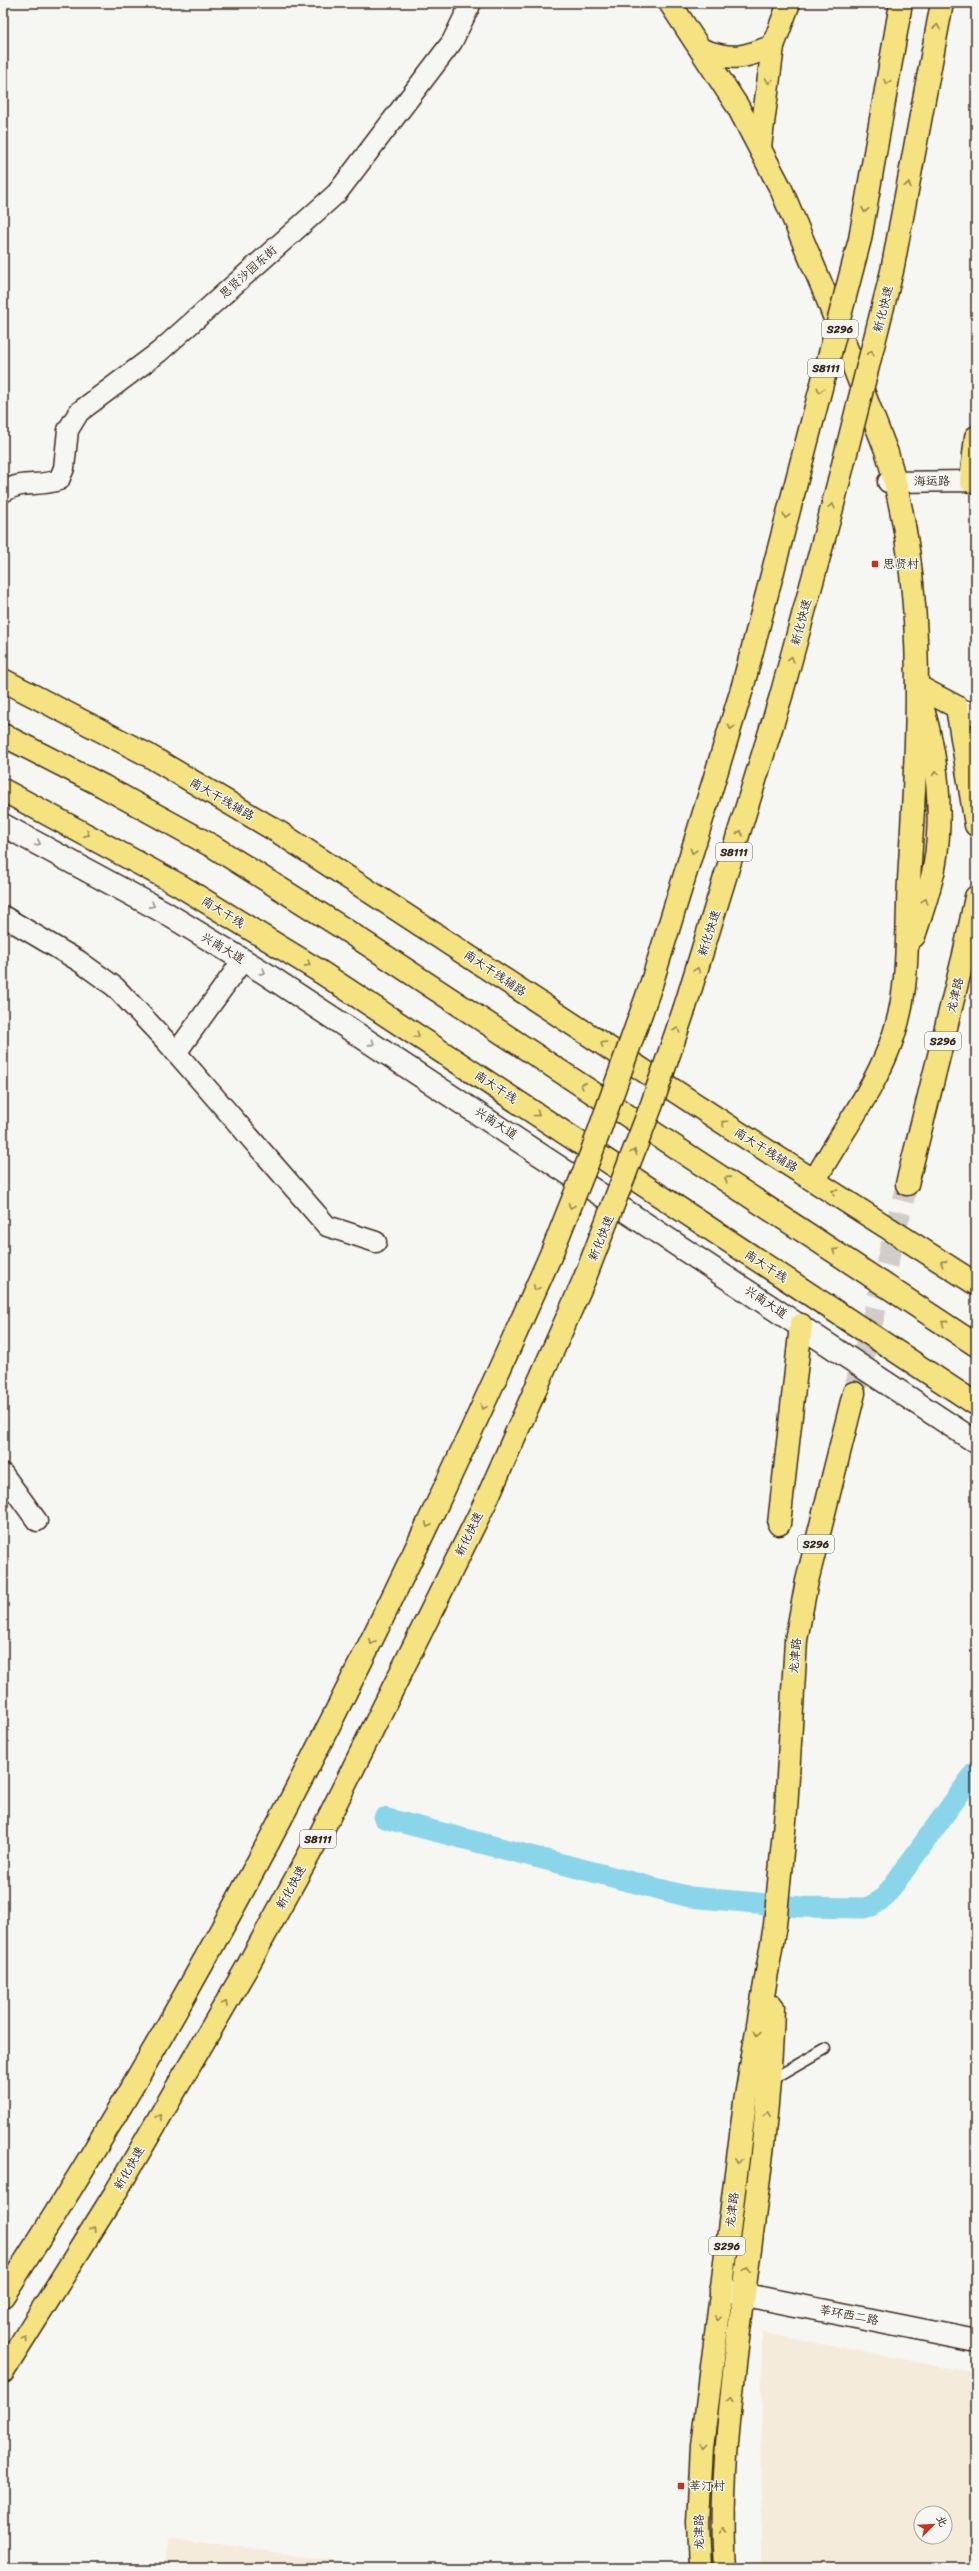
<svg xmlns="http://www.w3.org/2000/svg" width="979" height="2571" font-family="Sriracha,'LXGW WenKai TC',sans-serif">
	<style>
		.built { fill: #f4ebda; fill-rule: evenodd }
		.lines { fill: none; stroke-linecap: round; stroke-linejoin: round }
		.canal { stroke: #8bd5eb; stroke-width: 21 }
		.primary-tunnel { stroke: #d1cdc8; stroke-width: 22; stroke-dasharray: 22 11; stroke-linecap: butt }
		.service-casing { stroke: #3b2a1e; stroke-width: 13 }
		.minor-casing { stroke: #3b2a1e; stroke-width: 23 }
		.tertiary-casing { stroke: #3b2a1e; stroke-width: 25 }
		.secondary-casing { stroke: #3b2a1e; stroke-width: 25 }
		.primary-casing { stroke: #3b2a1e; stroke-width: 25 }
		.trunk-casing { stroke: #3b2a1e; stroke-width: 25 }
		.motorway-casing { stroke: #3b2a1e; stroke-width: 25 }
		.service { stroke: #f6f6f2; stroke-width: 10 }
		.minor { stroke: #f6f6f2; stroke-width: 20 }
		.tertiary { stroke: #f6f6f2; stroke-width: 22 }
		.secondary { stroke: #f6f6f2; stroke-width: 22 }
		.primary { stroke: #f5e382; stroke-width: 22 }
		.trunk { stroke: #f5e382; stroke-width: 22 }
		.motorway { stroke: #f5e382; stroke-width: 22 }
		.motorway-bridge-casing { stroke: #3b2a1e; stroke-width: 25; stroke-linecap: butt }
		.motorway-bridge { stroke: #f5e382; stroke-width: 22 }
		.oneway { stroke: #988650 }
		.oneway2 { stroke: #989088 }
		.poi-dot { fill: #c8321e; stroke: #f6f6f2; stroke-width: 1.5 }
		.labels { text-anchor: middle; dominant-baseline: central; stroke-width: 3; stroke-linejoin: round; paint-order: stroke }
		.shield { fill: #f6f6f2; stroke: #73675e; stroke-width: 1 }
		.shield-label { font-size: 11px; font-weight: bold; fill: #3b2a1e }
		.street-label { font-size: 12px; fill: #3b2a1e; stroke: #f6f6f2 }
		.poi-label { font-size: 12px; fill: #3b2a1e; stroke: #f6f6f2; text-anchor: start }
	</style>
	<rect width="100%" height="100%" fill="#f6f6f2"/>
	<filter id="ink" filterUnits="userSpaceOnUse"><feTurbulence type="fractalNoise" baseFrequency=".025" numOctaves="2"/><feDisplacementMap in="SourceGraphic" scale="8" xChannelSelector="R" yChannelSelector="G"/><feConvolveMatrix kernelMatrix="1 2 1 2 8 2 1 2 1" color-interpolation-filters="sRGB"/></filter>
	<g filter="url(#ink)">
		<g class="built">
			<path d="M762,2333L976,2373V2568H761ZM921,2513H945V2537H921Z"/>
			<path d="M171,2537L380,2568H164Z"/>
		</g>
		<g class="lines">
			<path class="canal" d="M384,1818L690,1897L801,1907L865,1908L872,1906L884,1898L976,1771"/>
			<path class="primary-tunnel" d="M854,1393L907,1184"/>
			<g class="service-casing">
				<path id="service" d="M771,2080L825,2049"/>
			</g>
			<g class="minor-casing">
				<g id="minor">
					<path d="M888,482L971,481L976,483"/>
					<path d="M3,492C24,479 36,488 59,480L64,468L68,430L79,412L159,352L337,193L452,42L471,3"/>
					<path d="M957,707L976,715"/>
					<path d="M3,916L79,961L115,987L166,1041L327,1226L376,1242"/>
					<path d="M176,1053L243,960"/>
					<path d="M3,1474L37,1521"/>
				</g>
			</g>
			<g class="tertiary-casing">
				<path id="tertiary" d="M721,2290L976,2341"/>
			</g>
			<g class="secondary-casing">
				<path id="secondary" d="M3,825L164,912L263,972L976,1442"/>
			</g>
			<g class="primary-casing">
				<g id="primary">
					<path d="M670,3L738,107L781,189L827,298L887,453C929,593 917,737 909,881C906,931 910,986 894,1034C877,1087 841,1132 815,1180"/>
					<path d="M3,680L146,754L280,833L736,1131L976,1284"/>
					<path d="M917,686L957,707L976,825"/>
					<path d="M914,936C922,912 931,887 935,863C943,811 937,758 923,709"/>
					<path d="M907,1184L964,955L976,897"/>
					<path d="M779,1524L801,1325"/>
					<path d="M700,2568L698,2522L702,2447L745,2102L775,1925L786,1810L796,1640L807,1581L854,1393"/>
					<path d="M725,2568C720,2491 729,2416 738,2339C752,2229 770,2118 773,2007"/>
				</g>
			</g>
			<g class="trunk-casing">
				<g id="trunk">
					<path d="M3,735L103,786L214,847L338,925L976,1345"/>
					<path d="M3,790L179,885L316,969L976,1404"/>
				</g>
			</g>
			<g class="motorway-casing">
				<g id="motorway">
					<path d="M894,44L901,3"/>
					<path d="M702,50C732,61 744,58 773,46"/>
					<path d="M933,51L942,3"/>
					<path d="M760,147L773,46L789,3"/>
					<path d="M971,481L976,437"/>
					<path d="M651,985L742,689"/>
					<path d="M685,1007L781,696"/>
					<path d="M3,2296C218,1965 393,1612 552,1252"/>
					<path d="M3,2372L114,2195L246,1969L322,1831L486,1501L584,1280"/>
				</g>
			</g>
			<use href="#service" class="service"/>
			<use href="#minor" class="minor"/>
			<use href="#tertiary" class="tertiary"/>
			<use href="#secondary" class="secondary"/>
			<use href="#primary" class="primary"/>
			<use href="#trunk" class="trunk"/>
			<use href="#motorway" class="motorway"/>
			<g class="motorway-bridge-casing">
				<g id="motorway-bridge">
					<path d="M742,689L860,239L894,44"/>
					<path d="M781,696L830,516L892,271L933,51"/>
					<path d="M552,1252L591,1154L651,985"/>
					<path d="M584,1280L652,1104L685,1007"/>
				</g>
			</g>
			<use href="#motorway-bridge" class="motorway-bridge"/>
		</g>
		<defs><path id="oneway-chevron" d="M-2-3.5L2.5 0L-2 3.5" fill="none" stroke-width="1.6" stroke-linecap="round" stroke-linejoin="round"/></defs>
		<g class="oneway">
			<use href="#oneway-chevron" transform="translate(937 27) rotate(-80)"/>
			<use href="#oneway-chevron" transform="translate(769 81) rotate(98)"/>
			<use href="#oneway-chevron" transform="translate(887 82) rotate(100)"/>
			<use href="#oneway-chevron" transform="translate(908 185) rotate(-79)"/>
			<use href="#oneway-chevron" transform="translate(865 210) rotate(100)"/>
			<use href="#oneway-chevron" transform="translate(871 353) rotate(-76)"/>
			<use href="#oneway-chevron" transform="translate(820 390) rotate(105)"/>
			<use href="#oneway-chevron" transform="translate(832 506) rotate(-76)"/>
			<use href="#oneway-chevron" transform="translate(786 516) rotate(105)"/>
			<use href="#oneway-chevron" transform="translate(791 659) rotate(-75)"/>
			<use href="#oneway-chevron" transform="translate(731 727) rotate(107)"/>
			<use href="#oneway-chevron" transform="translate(936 773) rotate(-95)"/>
			<use href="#oneway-chevron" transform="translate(740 833) rotate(-73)"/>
			<use href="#oneway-chevron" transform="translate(87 834) rotate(29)"/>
			<use href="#oneway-chevron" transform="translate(693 851) rotate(107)"/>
			<use href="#oneway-chevron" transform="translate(925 901) rotate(-73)"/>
			<use href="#oneway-chevron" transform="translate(308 964) rotate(32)"/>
			<use href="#oneway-chevron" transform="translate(697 970) rotate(-72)"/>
			<use href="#oneway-chevron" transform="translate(677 1030) rotate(-71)"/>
			<use href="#oneway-chevron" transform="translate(417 1035) rotate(33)"/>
			<use href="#oneway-chevron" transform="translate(603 1044) rotate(-148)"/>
			<use href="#oneway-chevron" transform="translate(583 1085) rotate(-147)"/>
			<use href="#oneway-chevron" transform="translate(537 1114) rotate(34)"/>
			<use href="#oneway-chevron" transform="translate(724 1123) rotate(-146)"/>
			<use href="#oneway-chevron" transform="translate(634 1152) rotate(-70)"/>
			<use href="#oneway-chevron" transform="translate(727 1179) rotate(-147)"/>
			<use href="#oneway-chevron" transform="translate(834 1192) rotate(-147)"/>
			<use href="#oneway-chevron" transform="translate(571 1206) rotate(112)"/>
			<use href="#oneway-chevron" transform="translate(835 1251) rotate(-147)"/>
			<use href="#oneway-chevron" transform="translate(943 1263) rotate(-147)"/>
			<use href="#oneway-chevron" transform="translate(536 1288) rotate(114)"/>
			<use href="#oneway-chevron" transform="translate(944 1323) rotate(-146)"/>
			<use href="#oneway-chevron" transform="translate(483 1407) rotate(115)"/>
			<use href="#oneway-chevron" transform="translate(428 1525) rotate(115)"/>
			<use href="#oneway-chevron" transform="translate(372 1642) rotate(117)"/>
			<use href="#oneway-chevron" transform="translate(225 2004) rotate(-60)"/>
			<use href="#oneway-chevron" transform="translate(757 2033) rotate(100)"/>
			<use href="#oneway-chevron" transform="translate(767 2114) rotate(-83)"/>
			<use href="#oneway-chevron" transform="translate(159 2117) rotate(-60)"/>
			<use href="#oneway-chevron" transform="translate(738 2161) rotate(97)"/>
			<use href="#oneway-chevron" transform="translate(93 2229) rotate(-58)"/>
			<use href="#oneway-chevron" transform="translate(747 2270) rotate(-83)"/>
			<use href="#oneway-chevron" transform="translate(718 2318) rotate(97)"/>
			<use href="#oneway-chevron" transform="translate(25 2339) rotate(-57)"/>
			<use href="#oneway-chevron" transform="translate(731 2399) rotate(-83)"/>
			<use href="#oneway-chevron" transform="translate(702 2447) rotate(95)"/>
			<use href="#oneway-chevron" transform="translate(723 2529) rotate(-89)"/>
		</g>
		<g class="oneway2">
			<use href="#oneway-chevron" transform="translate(38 843) rotate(27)"/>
			<use href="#oneway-chevron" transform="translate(152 905) rotate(29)"/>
			<use href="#oneway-chevron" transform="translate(263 972) rotate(32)"/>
			<use href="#oneway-chevron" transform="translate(372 1043) rotate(33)"/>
		</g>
	</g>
	<g class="poi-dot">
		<rect x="871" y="560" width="8" height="8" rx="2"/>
		<rect x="677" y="2482" width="8" height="8" rx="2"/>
	</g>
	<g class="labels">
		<g class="shield">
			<rect x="822" y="320" width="36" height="18" rx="3"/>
			<rect x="808" y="359" width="36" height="18" rx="3"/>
			<rect x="716" y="843" width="36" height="18" rx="3"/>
			<rect x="925" y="1032" width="36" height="18" rx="3"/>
			<rect x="798" y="1535" width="36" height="18" rx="3"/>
			<rect x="300" y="1830" width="36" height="18" rx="3"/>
			<rect x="709" y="2237" width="36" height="18" rx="3"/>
		</g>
		<g class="shield-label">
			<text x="840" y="329">S296</text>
			<text x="826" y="368">S8111</text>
			<text x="734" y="852">S8111</text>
			<text x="943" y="1041">S296</text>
			<text x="816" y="1544">S296</text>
			<text x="318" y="1839">S8111</text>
			<text x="727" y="2246">S296</text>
		</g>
		<g class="street-label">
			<text transform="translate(248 272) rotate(-42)">思贤沙园东街</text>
			<text transform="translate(883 309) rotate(-76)">新化快速</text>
			<text transform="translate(932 481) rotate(-1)">海运路</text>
			<text transform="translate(801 622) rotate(-75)">新化快速</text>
			<text transform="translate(222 799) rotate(30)">南大干线辅路</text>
			<text transform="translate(223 912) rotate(32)">南大干线</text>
			<text transform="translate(709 933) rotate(-72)">新化快速</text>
			<text transform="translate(223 948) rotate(31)">兴南大道</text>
			<text transform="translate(495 973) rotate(34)">南大干线辅路</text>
			<text transform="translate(955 995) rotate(-76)">龙津路</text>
			<text transform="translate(496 1087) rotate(34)">南大干线</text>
			<text transform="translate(496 1123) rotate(33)">兴南大道</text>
			<text transform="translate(766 1150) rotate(32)">南大干线辅路</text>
			<text transform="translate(601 1238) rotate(-68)">新化快速</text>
			<text transform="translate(766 1266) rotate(33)">南大干线</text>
			<text transform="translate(766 1302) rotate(34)">兴南大道</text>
			<text transform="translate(469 1534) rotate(-64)">新化快速</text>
			<text transform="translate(795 1656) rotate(-85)">龙津路</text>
			<text transform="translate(291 1887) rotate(-61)">新化快速</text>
			<text transform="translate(129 2168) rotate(-60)">新化快速</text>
			<text transform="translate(732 2210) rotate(-83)">龙津路</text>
			<text transform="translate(849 2315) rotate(11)">莘环西二路</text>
			<text transform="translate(699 2532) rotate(-91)">龙津路</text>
		</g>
		<g class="poi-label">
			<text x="883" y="564">思贤村</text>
			<text x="689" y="2486">莘汀村</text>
		</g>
	</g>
	<rect width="979" height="2571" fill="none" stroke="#f6f6f2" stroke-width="16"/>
	<rect x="8" y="8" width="963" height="2555" fill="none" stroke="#3b2a1e" stroke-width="1.5" filter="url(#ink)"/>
	<g transform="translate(933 2525) rotate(66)"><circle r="19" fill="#f6f6f2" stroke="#aba49d"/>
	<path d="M0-3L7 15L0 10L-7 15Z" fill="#c8321e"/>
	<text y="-6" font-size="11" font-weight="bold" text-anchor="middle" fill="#3b2a1e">北</text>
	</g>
</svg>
